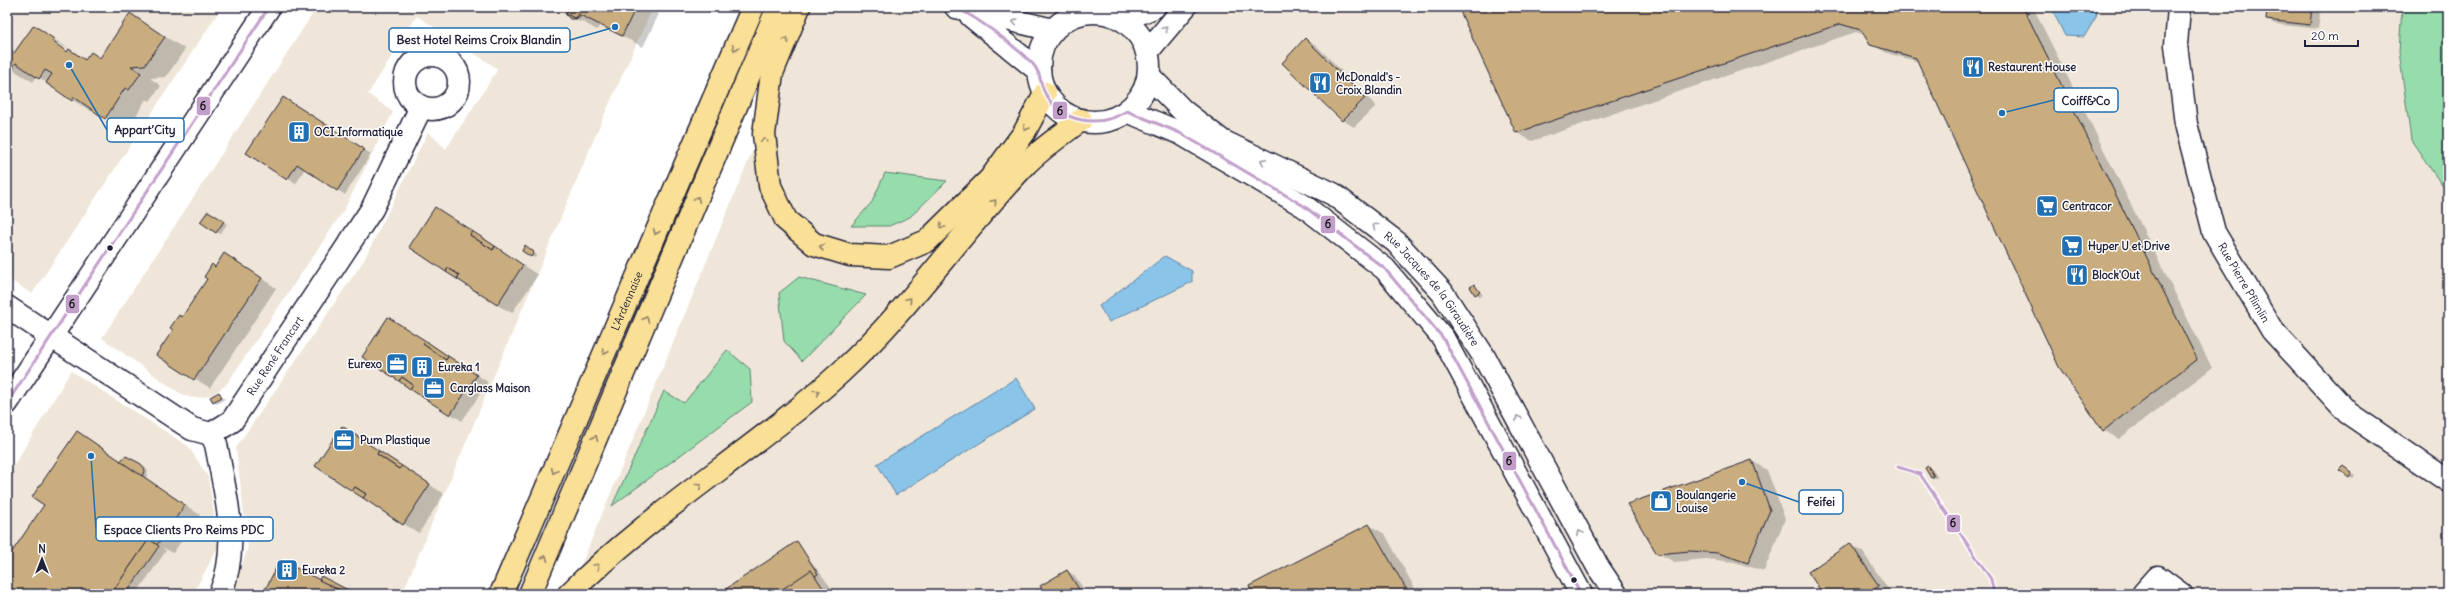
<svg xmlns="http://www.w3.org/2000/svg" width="2455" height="601" font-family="Delius,sans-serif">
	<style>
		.built { fill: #efe6d9 }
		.green { fill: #96ddab; stroke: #5c8073 }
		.water { fill: #8ac4e9; stroke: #6083a3 }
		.shadow { fill: #0003; fill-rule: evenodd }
		.building { fill: #c9ad7f; stroke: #22223b }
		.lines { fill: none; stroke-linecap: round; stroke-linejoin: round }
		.minor-casing { stroke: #22223b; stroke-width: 25 }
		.highway-casing { stroke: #22223b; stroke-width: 25 }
		.minor { stroke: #fff; stroke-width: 22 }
		.highway { stroke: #fadf96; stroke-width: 22 }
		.bus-1-casing { stroke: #fff; stroke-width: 6 }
		.bus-1 { stroke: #c29fca; stroke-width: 3 }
		.oneway { stroke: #9c9ca7 }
		.oneway2 { stroke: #8e8068 }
		.bus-dot { fill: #22223b; stroke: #fff; stroke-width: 1.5 }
		.labels { text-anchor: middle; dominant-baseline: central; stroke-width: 3; stroke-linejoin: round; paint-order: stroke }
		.poi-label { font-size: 11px; font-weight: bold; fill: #22223b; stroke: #fff; text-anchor: start }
		.street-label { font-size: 11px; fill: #22223b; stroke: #fff }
		.leader { fill: none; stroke: #1f6fb2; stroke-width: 1.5 }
		.callout-dot { fill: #1f6fb2; stroke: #fff; stroke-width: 1.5 }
		.callout { fill: #fff; stroke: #1f6fb2; stroke-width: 1.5 }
		.callout-label { font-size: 12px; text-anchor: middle; font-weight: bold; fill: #22223b }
		.line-badge { stroke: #fff; stroke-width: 1.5 }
		.pale-badge-label { font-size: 11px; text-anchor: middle; font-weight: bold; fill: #111 }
	</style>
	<rect width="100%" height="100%" fill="#fff"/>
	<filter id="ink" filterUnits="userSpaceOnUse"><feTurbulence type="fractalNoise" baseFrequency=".025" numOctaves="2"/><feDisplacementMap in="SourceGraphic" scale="8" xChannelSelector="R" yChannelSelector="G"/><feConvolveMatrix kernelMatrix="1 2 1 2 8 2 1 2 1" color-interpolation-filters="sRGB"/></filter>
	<g filter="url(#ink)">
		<g class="built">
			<path d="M7,7H222L32,294L7,278Z"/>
			<path d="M317,7H653L602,120L402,594H231L248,548L236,448L364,260L428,132L446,149L498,69L417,16L368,94L393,112L344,210L226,385L215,393L204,397L191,398L178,392L102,338Z"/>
			<path d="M812,7H2448V594H569Z"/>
			<path d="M71,371L188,446L208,477L219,545L193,594H7V477Z"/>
		</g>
		<g class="green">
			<path d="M2402,7H2448V194L2411,140L2399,51Z"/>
			<path d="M885,173L947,181L910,217L889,226H851L872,202Z"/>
			<path d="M799,277L866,295L802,361L784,341L779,293Z"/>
			<path d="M727,350L750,369L752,402L612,506L664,391L684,403Z"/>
		</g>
		<g class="water">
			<path d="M2051,7H2098L2096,17L2084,37L2065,36Z"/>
			<path d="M1165,256L1192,271V282L1109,322L1099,306Z"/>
			<path d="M1016,378L1035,409L896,495L877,464Z"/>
		</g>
		<g class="shadow">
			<path d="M565,7H647L659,14L643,47L600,25L597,30L581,21L579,22L566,14L567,8Z"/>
			<path d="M1459,7H2033L2212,368L2119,439L2103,430L1919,62L1887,53L1871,44L1865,35L1856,32L1532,141L1517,133Z"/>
			<path d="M2268,7L2312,9L2320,13L2318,29L2275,24L2267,20Z"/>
			<path d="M131,15L185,49L166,77L150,78L161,86L150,101L146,99L127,131L94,110L93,112L72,100L37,76L33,82L7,66V51L15,54L34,26L86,60L100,58ZM51,40L72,51L71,53L51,42Z"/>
			<path d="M1305,39L1317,46L1376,106L1354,127L1342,120Z"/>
			<path d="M292,103L371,154L345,195L305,168L296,184L248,152Z"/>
			<path d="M435,208L538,275L512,313L497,305Z"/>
			<path d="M212,214L227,224L220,234L202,222Z"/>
			<path d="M529,249L537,255L535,258L531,256Z"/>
			<path d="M239,263L276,288L210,388L158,355L216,267Z"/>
			<path d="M1474,285L1483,295L1480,297L1471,287Z"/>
			<path d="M389,318L488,382L462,421L364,356Z"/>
			<path d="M219,393L225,399L217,404L214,401Z"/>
			<path d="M342,427L444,494L419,533L404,524Z"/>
			<path d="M77,432L121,461L126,457L141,464L148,471L146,478L200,515L173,553L162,547L166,551L136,594H7V560L45,505Z"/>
			<path d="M1752,461L1767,470L1785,519L1764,571L1734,562L1706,559L1674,562L1658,553Z"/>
			<path d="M1928,467L1932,469L1938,478H1932L1926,469Z"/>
			<path d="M2348,469L2355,475L2353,478L2349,476Z"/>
			<path d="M1369,525L1385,534L1418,594H1255Z"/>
			<path d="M797,543L836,594H731Z"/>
			<path d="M1850,545L1862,551L1891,593L1825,594Z"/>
			<path d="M1067,571L1075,576L1087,594H1046Z"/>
		</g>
		<g class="building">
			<path d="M566,7H565H636L622,36L578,14L576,19L566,14L569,9Z"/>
			<path d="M566,7L569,9L566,14L576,19L578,14L581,16L574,19H570L567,16L565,13Z"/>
			<path d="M1458,7H2023L2197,359L2103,431L2059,367L1916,58L1870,45L1861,30L1840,24L1516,133Z"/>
			<path d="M2267,7L2312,8L2310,25L2266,20Z"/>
			<path d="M130,13L165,37L145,65L131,66L141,73L129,90L125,88L105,119L74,97L72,101L46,83L52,74L45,70L39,79L16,63L12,70L7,67V49L14,53L34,25L54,39L52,41L67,52L69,49L85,60L91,52L100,58Z"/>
			<path d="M1305,38L1365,98L1342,121L1282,63Z"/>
			<path d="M283,97L364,149L337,191L297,164L287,180L246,153Z"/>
			<path d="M435,207L472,231L470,235L493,250L495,246L523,265L497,305L457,279L459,275L448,268L446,272L409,247Z"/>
			<path d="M208,211L224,221L216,233L200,222Z"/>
			<path d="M472,231L495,246L493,250L470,235Z"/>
			<path d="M525,245L534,252L531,257L522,251Z"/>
			<path d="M224,253L262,278L194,380L156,355L173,330L170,328L179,315L182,317L207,279L204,277L212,264L215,267Z"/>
			<path d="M448,268L459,275L457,279L446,272Z"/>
			<path d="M1474,284L1480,292L1475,295L1470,287Z"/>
			<path d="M388,317L426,341L423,344L446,360L448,356L477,375L450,415L410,389L413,385L402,377L399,381L362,357Z"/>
			<path d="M426,341L448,356L446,360L423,344Z"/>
			<path d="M402,377L413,385L410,389L399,381Z"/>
			<path d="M219,392L222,397L213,402L210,397Z"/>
			<path d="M342,426L379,451L377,454L399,469L402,466L430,484L403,525L363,498L366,494L355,487L352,491L315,466Z"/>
			<path d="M77,431L185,505L157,545L149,539L111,594H7V559L44,505L32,497Z"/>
			<path d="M379,451L402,466L399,469L377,454Z"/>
			<path d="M126,456L141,464L145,469L142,476L120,461Z"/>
			<path d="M1752,460L1770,510L1748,563L1718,553L1690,551L1657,554L1627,504Z"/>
			<path d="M1928,466L1934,476L1931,478L1925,468Z"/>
			<path d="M2344,466L2352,472L2349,477L2340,470Z"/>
			<path d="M355,487L366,494L363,498L352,491Z"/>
			<path d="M1369,524L1409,594H1253L1249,586Z"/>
			<path d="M149,539L159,546L126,594H111Z"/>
			<path d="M797,541L818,574L789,594H730L726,589Z"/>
			<path d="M1850,543L1879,586L1868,594H1823L1808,572Z"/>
			<path d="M280,560L344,592L346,589L357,594H263Z"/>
			<path d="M811,570L827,594H775Z"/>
			<path d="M1067,570L1082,594H1065L1062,589L1054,594H1045L1040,586Z"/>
			<path d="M321,576L346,589L344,592L319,580Z"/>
		</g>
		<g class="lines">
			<g class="minor-casing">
				<g id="minor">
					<path d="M956,7L1053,30"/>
					<path id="s1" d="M2179,7L2176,45L2186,124L2214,232L2272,330L2348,413L2448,481"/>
					<circle cx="1094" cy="67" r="55"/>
					<path d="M971,16L1039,71"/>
					<path d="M1123,20L1154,7"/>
					<path d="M1147,52L1185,7"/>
					<circle cx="432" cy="82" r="27"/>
					<path id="s2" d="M1149,76L1183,111L1222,141L1333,194L1396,242L1442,292L1483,355L1598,567L1616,594"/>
					<path d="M1127,111L1180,133L1304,206L1385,269L1443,338L1581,594"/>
					<path id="s3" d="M7,307L192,429L211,434L232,421L372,209L421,107"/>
					<path d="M7,403L269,7"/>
					<path d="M211,434L216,444C225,493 241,546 220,594"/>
					<path d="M2143,594L2158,577L2181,594"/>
				</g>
			</g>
			<g class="highway-casing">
				<g id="highway">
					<path d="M799,7L772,73L764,134L770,186L786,220L814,244L850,255L889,257L927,241L990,179L1024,133L1045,93"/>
					<path id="s4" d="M501,594L753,7"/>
					<path d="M530,594L778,7"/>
					<path d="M569,594C652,511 755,450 841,372C910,309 962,231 1026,164C1042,148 1063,134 1081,120"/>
				</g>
			</g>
			<use href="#minor" class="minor"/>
			<use href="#highway" class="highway"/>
			<g class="bus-1-casing">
				<g id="bus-1">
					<path d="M956,7C983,22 1010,42 1032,63C1042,73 1039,83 1045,93C1061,124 1100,128 1127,111L1180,133L1304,206L1385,269L1443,338L1581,594"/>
					<path d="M7,403L269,7"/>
					<path d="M1898,467L1920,474L1991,579L1994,594"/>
				</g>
			</g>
			<use href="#bus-1" class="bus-1"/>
		</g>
		<defs><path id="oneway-chevron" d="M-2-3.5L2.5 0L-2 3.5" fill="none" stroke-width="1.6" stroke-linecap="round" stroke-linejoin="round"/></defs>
		<g class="oneway">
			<use href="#oneway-chevron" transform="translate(1015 22) rotate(-168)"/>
			<use href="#oneway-chevron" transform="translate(1165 29) rotate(-52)"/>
			<use href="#oneway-chevron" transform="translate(1263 161) rotate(-154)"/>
			<use href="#oneway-chevron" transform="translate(1375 226) rotate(-142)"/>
			<use href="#oneway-chevron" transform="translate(1518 418) rotate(-118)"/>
			<use href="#oneway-chevron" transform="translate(1580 533) rotate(-118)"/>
		</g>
		<g class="oneway2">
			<use href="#oneway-chevron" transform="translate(786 40) rotate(-68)"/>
			<use href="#oneway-chevron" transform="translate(735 48) rotate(113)"/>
			<use href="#oneway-chevron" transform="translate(1026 128) rotate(119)"/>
			<use href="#oneway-chevron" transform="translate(764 140) rotate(-96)"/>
			<use href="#oneway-chevron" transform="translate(697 199) rotate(-67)"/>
			<use href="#oneway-chevron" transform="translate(994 202) rotate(-49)"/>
			<use href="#oneway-chevron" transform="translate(942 226) rotate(135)"/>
			<use href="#oneway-chevron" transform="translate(656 232) rotate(113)"/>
			<use href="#oneway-chevron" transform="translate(822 247) rotate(-164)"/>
			<use href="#oneway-chevron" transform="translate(909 300) rotate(-49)"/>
			<use href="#oneway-chevron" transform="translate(646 319) rotate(-67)"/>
			<use href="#oneway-chevron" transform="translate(605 352) rotate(113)"/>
			<use href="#oneway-chevron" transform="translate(817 392) rotate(-39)"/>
			<use href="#oneway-chevron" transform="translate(595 438) rotate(-67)"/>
			<use href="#oneway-chevron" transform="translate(554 471) rotate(113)"/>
			<use href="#oneway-chevron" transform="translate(699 486) rotate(-38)"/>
			<use href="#oneway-chevron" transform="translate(545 558) rotate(-67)"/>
			<use href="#oneway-chevron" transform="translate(597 566) rotate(-45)"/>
		</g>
	</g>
	<defs>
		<g id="restaurant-square" transform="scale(1.15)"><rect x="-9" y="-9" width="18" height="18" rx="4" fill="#1f6fb2" stroke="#fff"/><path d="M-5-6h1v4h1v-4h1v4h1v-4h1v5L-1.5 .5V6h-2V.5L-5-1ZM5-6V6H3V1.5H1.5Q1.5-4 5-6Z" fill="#fff"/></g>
		<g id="building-square" transform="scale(1.15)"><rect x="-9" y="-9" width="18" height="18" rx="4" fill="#1f6fb2" stroke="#fff"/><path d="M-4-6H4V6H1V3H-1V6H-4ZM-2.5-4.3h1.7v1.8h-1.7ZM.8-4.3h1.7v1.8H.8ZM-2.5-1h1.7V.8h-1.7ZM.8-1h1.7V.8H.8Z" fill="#fff"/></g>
		<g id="supermarket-square" transform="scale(1.15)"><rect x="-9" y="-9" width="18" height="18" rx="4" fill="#1f6fb2" stroke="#fff"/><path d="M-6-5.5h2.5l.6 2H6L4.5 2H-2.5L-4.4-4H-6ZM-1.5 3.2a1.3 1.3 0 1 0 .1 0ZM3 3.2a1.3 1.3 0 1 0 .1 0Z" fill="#fff"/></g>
		<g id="office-square" transform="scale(1.15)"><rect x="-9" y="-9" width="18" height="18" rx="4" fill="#1f6fb2" stroke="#fff"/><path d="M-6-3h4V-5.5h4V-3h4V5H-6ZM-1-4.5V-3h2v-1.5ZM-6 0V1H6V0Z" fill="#fff"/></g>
		<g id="shop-square" transform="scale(1.15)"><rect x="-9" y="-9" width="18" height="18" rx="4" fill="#1f6fb2" stroke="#fff"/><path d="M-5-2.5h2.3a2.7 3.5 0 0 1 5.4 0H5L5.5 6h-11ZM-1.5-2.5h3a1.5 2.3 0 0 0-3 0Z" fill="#fff"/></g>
	</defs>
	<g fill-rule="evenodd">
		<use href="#restaurant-square" x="1973" y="67"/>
		<use href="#restaurant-square" x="1320" y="83"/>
		<use href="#building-square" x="299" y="132"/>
		<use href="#supermarket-square" x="2047" y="206"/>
		<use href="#supermarket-square" x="2072" y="246"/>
		<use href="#restaurant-square" x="2077" y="275"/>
		<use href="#office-square" x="397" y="364"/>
		<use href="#building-square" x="422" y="367"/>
		<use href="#office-square" x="434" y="388"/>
		<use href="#office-square" x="344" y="440"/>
		<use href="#shop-square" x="1661" y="501"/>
		<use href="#building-square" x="287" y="570"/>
	</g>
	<g class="bus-dot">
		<circle cx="110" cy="248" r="3.5"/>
		<circle cx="1574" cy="580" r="3.5"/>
	</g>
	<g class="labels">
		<g class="poi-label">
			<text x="1988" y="67">Restaurent House</text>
			<text x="1336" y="77">McDonald's -<tspan x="1336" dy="13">Croix Blandin</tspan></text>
			<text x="314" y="132">OCI Informatique</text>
			<text x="2062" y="206">Centracor</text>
			<text x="2088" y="246">Hyper U et Drive</text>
			<text x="2092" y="275">Block'Out</text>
			<text x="382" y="364" text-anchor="end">Eurexo</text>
			<text x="438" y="367">Eureka 1</text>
			<text x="450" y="388">Carglass Maison</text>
			<text x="360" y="440">Pum Plastique</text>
			<text x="1676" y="495">Boulangerie<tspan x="1676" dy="13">Louise</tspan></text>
			<text x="302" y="570">Eureka 2</text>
		</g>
		<g class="street-label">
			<text stroke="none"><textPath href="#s1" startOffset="288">Rue Pierre Pflimlin</textPath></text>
			<text stroke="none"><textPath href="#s2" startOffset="359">Rue Jacques de la Giraudière</textPath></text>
			<text stroke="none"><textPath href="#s4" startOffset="319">L'Ardennaise</textPath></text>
			<text stroke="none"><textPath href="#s3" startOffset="344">Rue René Francart</textPath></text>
		</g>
	</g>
	<path class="leader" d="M615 27L570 40M2002 113L2054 100M69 65L107 130M1742 482L1799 502M91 456L96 529"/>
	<g class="callout-dot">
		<circle cx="615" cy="27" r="4"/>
		<circle cx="2002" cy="113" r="4"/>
		<circle cx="69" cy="65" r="4"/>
		<circle cx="1742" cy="482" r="4"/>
		<circle cx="91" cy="456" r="4"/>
	</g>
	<g class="callout">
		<rect x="389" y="28" width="181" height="24" rx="4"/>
		<rect x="2054" y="88" width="64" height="24" rx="4"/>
		<rect x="107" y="118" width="77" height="24" rx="4"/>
		<rect x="1799" y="490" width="44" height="24" rx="4"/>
		<rect x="96" y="517" width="177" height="24" rx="4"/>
	</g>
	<g class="callout-label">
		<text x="479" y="44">Best Hotel Reims Croix Blandin</text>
		<text x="2086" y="105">Coiff&amp;Co</text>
		<text x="145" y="134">Appart’City</text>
		<text x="1821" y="506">Feifei</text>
		<text x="184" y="534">Espace Clients Pro Reims PDC</text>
	</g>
	<g class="line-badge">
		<rect x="196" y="96" width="15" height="20" rx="4" fill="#c29fca"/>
		<rect x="1052" y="101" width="16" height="19" rx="4" fill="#c29fca"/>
		<rect x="1320" y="215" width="16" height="19" rx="4" fill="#c29fca"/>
		<rect x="65" y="294" width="15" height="20" rx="4" fill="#c29fca"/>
		<rect x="1502" y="451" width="15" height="20" rx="4" fill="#c29fca"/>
		<rect x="1946" y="514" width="15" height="19" rx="4" fill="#c29fca"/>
	</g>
	<g class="pale-badge-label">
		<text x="203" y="110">6</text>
		<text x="1060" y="115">6</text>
		<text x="1328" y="228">6</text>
		<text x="72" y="308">6</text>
		<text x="1509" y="465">6</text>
		<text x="1953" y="527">6</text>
	</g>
	<rect width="2455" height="601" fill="none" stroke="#fff" stroke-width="24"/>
	<rect x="12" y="12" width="2431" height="577" fill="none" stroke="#22223b" stroke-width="1.5" filter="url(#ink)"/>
	<g transform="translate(42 559)" stroke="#ffffff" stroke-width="3" paint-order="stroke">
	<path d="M0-3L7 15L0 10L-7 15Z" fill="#22223b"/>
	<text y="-6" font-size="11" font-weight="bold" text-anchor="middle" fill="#22223b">N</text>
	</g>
	<path d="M2305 40v6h53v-6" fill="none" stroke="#22223b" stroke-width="2"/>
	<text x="2311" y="40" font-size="12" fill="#22223b" stroke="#ffffff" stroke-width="3" paint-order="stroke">20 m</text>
</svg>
